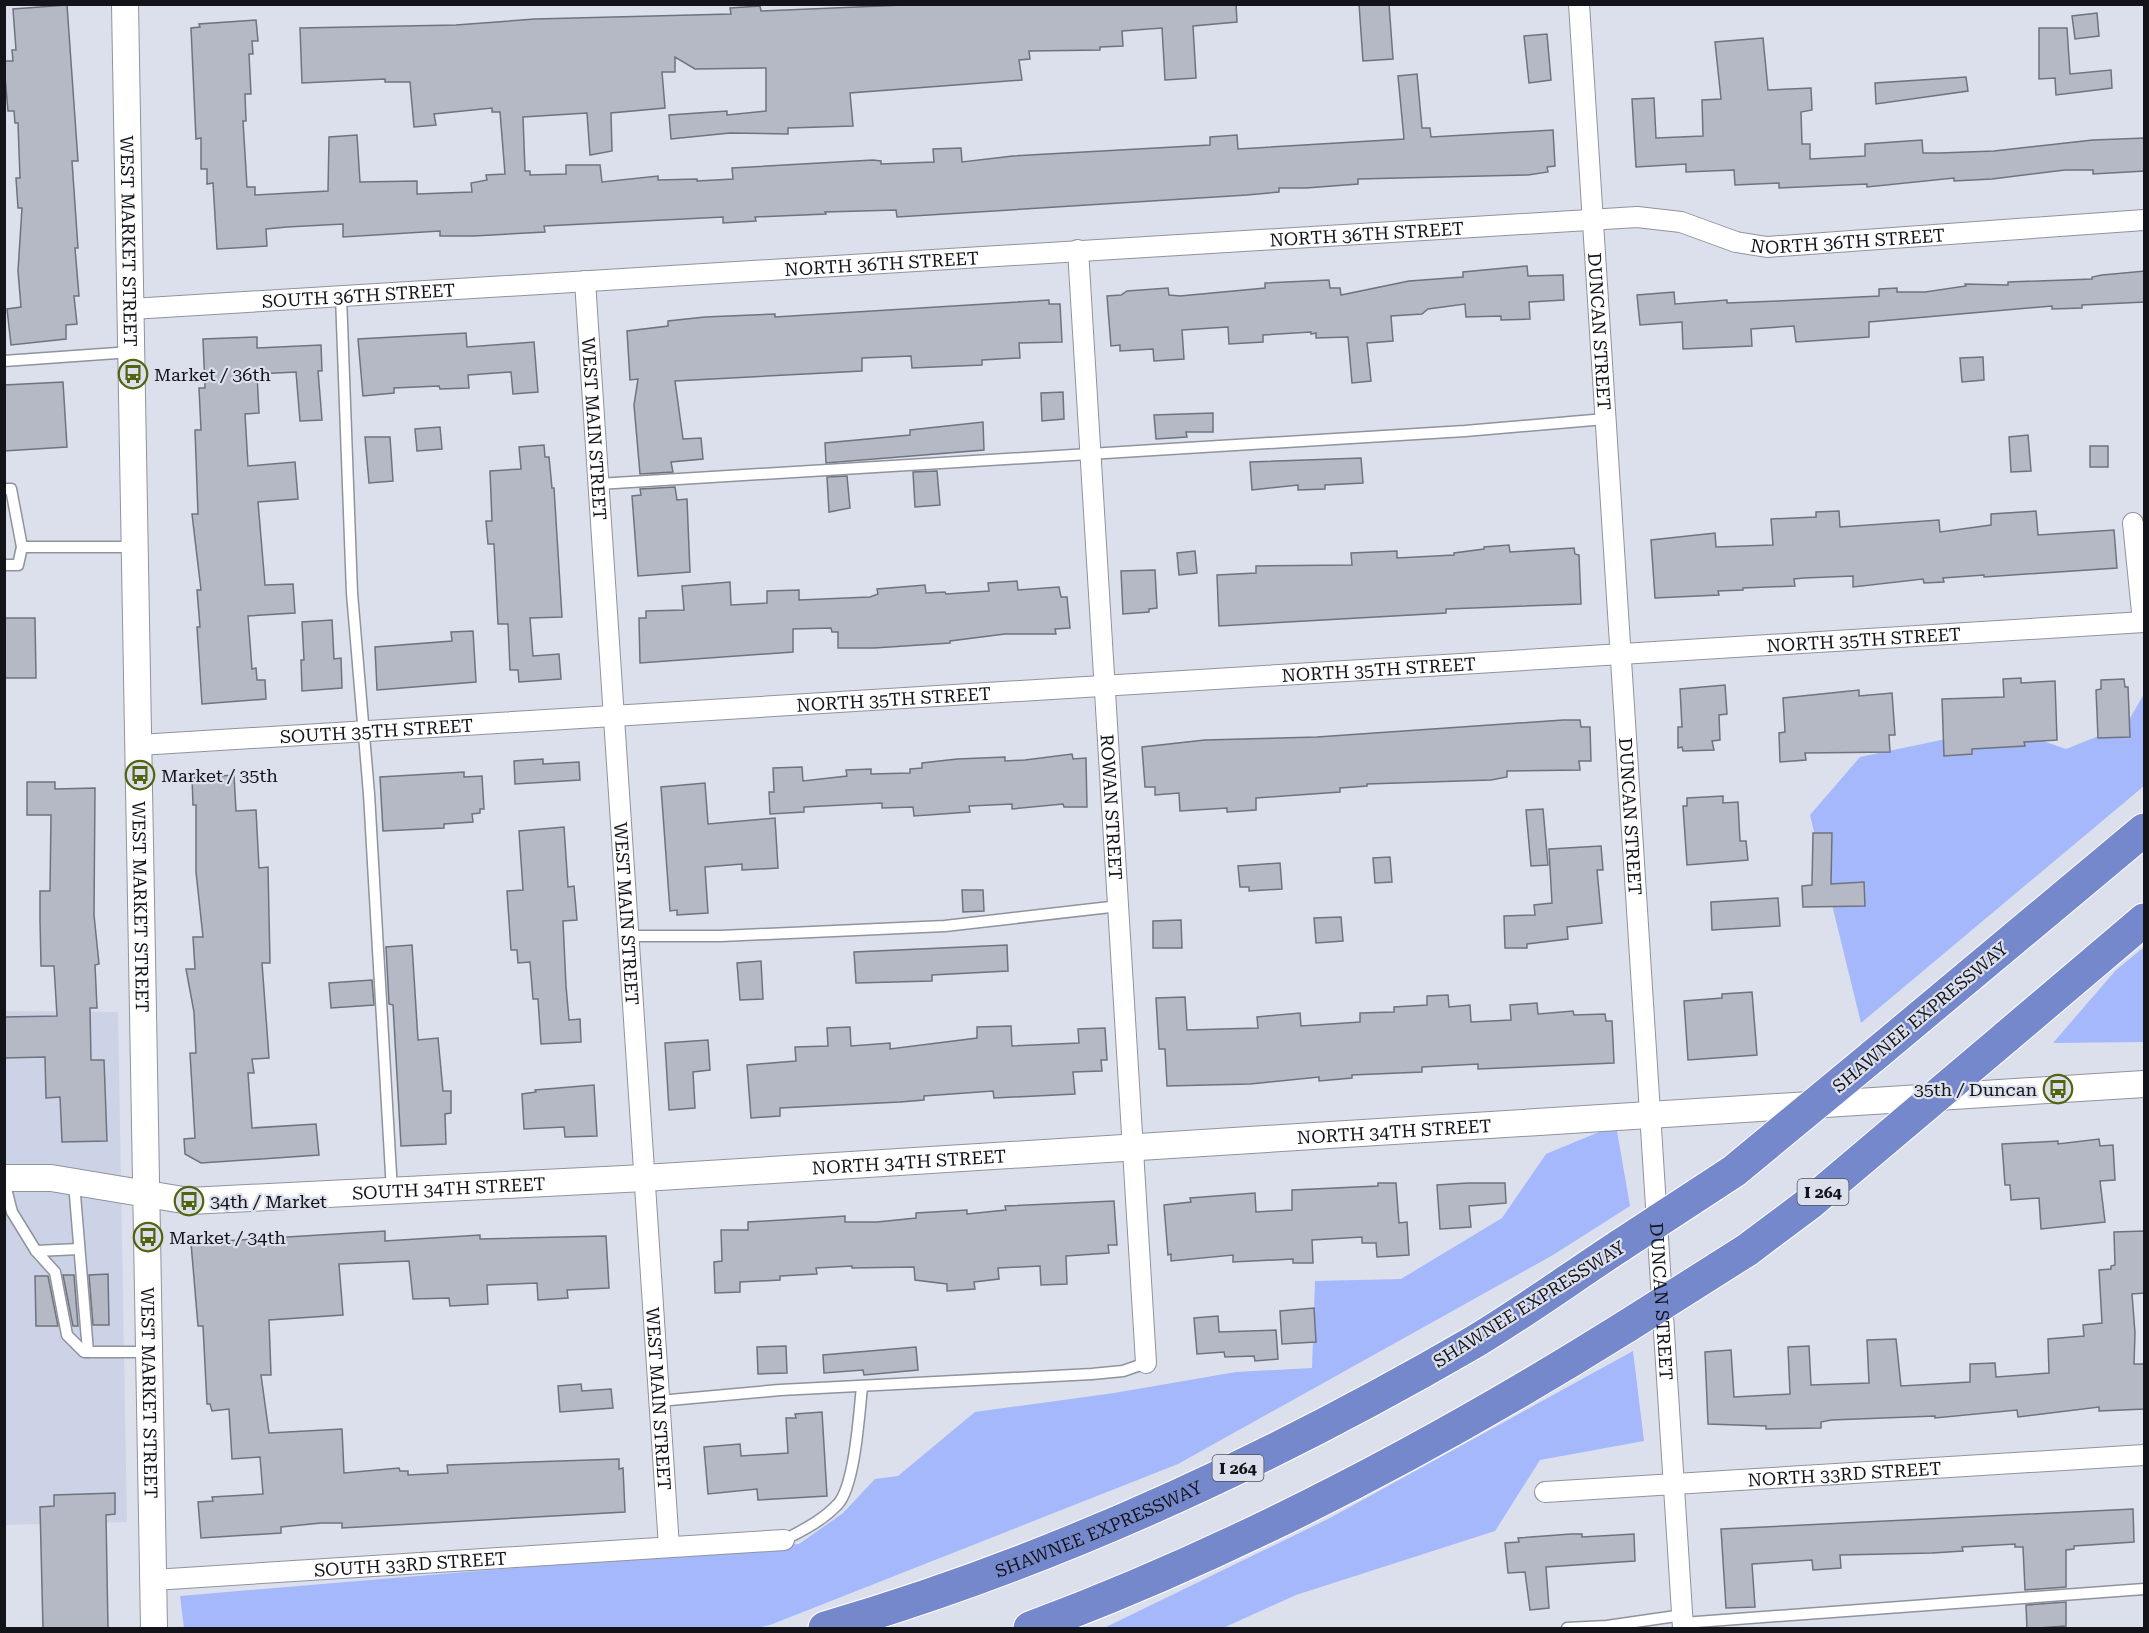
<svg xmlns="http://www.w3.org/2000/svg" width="2149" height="1633" font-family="'Roboto Serif',serif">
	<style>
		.built { fill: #cdd3e6 }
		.green { fill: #a5b8fc }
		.building { fill: #b5b9c5; stroke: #6f737e; stroke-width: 1.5 }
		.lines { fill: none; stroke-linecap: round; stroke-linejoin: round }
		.service-casing { stroke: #8f939e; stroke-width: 13 }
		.minor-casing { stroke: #8f939e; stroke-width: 22 }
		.tertiary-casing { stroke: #8f939e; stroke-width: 28 }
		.motorway-casing { stroke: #fff; stroke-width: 35 }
		.service { stroke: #fff; stroke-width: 10 }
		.minor { stroke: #fff; stroke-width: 20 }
		.tertiary { stroke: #fff; stroke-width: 26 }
		.motorway { stroke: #7688cc; stroke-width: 33 }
		.motorway-bridge-casing { stroke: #fff; stroke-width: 35; stroke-linecap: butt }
		.motorway-bridge { stroke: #7688cc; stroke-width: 33 }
		.labels { text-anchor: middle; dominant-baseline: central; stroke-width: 4.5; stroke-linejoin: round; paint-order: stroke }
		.shield { fill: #dce0ec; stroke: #4f5158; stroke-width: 1.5 }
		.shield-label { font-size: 16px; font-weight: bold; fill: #131419 }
		.street-label { font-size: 18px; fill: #131419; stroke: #dce0ec }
		.poi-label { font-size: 18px; fill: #131419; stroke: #dce0ec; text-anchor: start }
	</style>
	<rect width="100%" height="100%" fill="#dce0ec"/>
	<path class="built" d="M4,1011L118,1012L127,1522L5,1525Z"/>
	<g class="green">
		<path d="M2144,694V786L1861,1023L1810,815L1860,757L2003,727L2066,749L2126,725Z"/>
		<path d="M2144,947V1042L2053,1043L2116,970Z"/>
		<path d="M1616,1125L1630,1206L1553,1255L1178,1464L770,1625L756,1628H184L180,1596L799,1544L843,1513L875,1479L898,1476L975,1412L1114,1393L1236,1372L1312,1368L1315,1281L1401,1279L1502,1218L1546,1154Z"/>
		<path d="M1633,1351L1644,1441L1540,1460L1495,1531L1296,1595L1223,1628H1104L1328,1519Z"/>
	</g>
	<g class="building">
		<path d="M928,4H1236L1237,22L1193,26L1196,78L1165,80L1162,28L1122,31L1123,46L1100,47V50L1029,51L1030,59L1019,60L1022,80L850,93L853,126L788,128V134L730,133L671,139L669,115L727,111V115L766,111V68L695,69L675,57V72H662L665,108L611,113L612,151L590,155L587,113L523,117L525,171H530V175L566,174V165H600L602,182L658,176V180L697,179V181L733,179L732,168L873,160L881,161V164L934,162L933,149L961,148L962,162L1013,156L1210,145V137L1237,135L1238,149L1404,139L1398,76L1417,74L1422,128H1430L1431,137L1553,130L1555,166L1547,167L1548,172L1528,175L1358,179V184L1306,188H1279V192L1247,195L897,217L896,210L825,212L826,214L755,217L756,221L723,223V217L544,226L545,232L474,236H440V231L343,237V224L287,227L266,229L267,246L217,249L213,183L207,184V169H201V138L196,139L191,28L200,27L199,24L256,20L258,41H252L253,54H249L251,94H245L246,121H243L247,187H255V195L328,191L329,137L357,135L360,182L417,181V194L472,192L471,183L487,180L486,175L505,174L500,112H492V108L434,114L436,125L414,127L410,82H385V79L302,83L300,28L456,25L535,19L731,14L730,8L760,6L761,11Z"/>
		<path d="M1359,4H1389L1393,59L1363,61Z"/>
		<path d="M67,5L78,161H72L78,248H75L79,296H74L77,324L66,325V339L11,345L7,309L21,307L18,271L22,208H18L16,178H20L18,123H15L14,111H8L4,66V61H13L12,50H16L13,9Z"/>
		<path d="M2097,13L2099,36L2075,39L2072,16Z"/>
		<path d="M2039,28H2067L2070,74L2111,70L2112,88L2056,95L2055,78L2039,79Z"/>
		<path d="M1547,34L1551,80L1529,83L1524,36Z"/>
		<path d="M1763,38L1768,90L1811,88L1812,110L1801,112L1802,144H1810V159L1865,156V144L1922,140L1923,153H1940L1994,151L2093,140L2145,138V171L2093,174V170H2065L1992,179L1954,181V178L1867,187V184L1779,188V183L1735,185L1734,170L1686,172V164L1636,167L1632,99L1654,98L1656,138L1703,136L1702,100L1721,99L1715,42Z"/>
		<path d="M1966,77L1968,91L1876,104L1875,83Z"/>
		<path d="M1527,266L1528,276L1563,275L1564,300L1529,302L1530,319L1501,320V316L1466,317L1465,304L1428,309L1422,314L1391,316L1393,341L1367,343L1371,381L1352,383L1348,337L1316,338V333L1311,334V332L1263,335V342L1229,344L1228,327L1182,330L1184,359L1154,361L1153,349L1120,351V345L1111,346L1107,296L1121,295L1127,291L1168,288L1169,295L1180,296L1265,288V283L1329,280L1330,288H1340L1341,295L1409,281L1463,277V272Z"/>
		<path d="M2145,271V302L2082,305V308L2052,309V306L1869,322V337L1796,342L1794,326L1751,329L1752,346L1683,349L1682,322L1640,325L1637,295L1674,292L1675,304L1727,300V303L1778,301L1879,296V289L1897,288V292H1925L1966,286L1965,284L2008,285V282L2092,279V277L2102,275Z"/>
		<path d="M1049,300V304H1060L1062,342L1019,343L1020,358L982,360V365L912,368L911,356L862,358V371L675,381L683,439L701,438L703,459L671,462L673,472L640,474L634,405L638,379L630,380L627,331L668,326V321L705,317L775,314V317Z"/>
		<path d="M466,333L467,347L534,342L538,392L513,394L511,372L468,375L469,388L440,389L439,386L394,388V393L363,396L358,339Z"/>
		<path d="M257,337V348L321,345L322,371H318L322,420L300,421L296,372L257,374L259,413L245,414L248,466L295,462L298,499L258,502L265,585L293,584L295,613L248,616L252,669L256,668L257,680H265L266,699L202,704L197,627H200L197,590H201L192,514H198L195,430H201L199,388H205L203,339Z"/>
		<path d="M1983,357L1984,380L1962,382L1960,358Z"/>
		<path d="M63,382L67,447L4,451V385Z"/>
		<path d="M1063,392L1064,419L1042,421L1041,393Z"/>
		<path d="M1213,413V432H1186L1187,437L1156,439L1154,415Z"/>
		<path d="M983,422L984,450L826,463L825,443L910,435V430Z"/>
		<path d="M440,427L442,449L417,451L415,429Z"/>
		<path d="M2028,435L2031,471L2011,472L2009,437Z"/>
		<path d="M365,437H390L393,481L369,483Z"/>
		<path d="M544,445L545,457H549L552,488H554L562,617L530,618L533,656L559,654L561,679L519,682L518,670H510L508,624H498L494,544H488L486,521H492L490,471L521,469L519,447Z"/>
		<rect x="2090" y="446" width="18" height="21"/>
		<path d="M1361,458L1363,483L1325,485V489L1298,490V485L1252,490L1250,462Z"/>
		<path d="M937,471L940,505L915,507L913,472Z"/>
		<path d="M847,476L850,508L829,512L827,477Z"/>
		<path d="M675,487L677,500L687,499L690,572L638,576L632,496L641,495L640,489Z"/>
		<path d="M1839,511L1840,527L1939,520L1940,532L1991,525V514L2036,511L2038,535L2114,530L2117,568L1984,577V575L1943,578L1944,582L1924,583L1923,579L1853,587V576L1804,578L1794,579L1795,586L1743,588V590L1718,591L1719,595L1655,598L1651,540L1715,533L1716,547L1773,545L1771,519L1816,517V512Z"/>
		<path d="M1509,545L1510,552L1574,548L1575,554L1579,555L1581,604L1446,609V613L1219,626L1217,575L1256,573V566L1352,565L1351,553L1397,551V558L1454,555V553L1484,549V547Z"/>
		<path d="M1195,551L1197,573L1179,575L1177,553Z"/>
		<path d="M1155,570L1157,608L1149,609V612L1123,614L1121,571Z"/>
		<path d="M1017,581L1018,590L1059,587L1061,597H1067L1070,628L1055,629L1056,634H1005L950,641V643L874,648H838V632H832L831,628L793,629V652L640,663L639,618H646V611L684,610L682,586L730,582L731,605L767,603V591L799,590V600L870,597L878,594L877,589L925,585L926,593L945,592L946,594L989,591L988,583Z"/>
		<path d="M4,618H35L36,678H4Z"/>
		<path d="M332,620L334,659L341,658L342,688L302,691L301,660H304L302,622Z"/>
		<path d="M473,631L476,682L377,690L375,647L452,641L451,632Z"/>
		<path d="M2021,678V683L2055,681L2057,740L2024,742L2025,746L1972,749V754L1944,756L1942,699L2004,697L2003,679Z"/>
		<path d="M2124,679L2125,687H2128L2130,737L2098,738L2096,690L2101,689V680Z"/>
		<path d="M1725,685L1727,714L1719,715L1720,740L1712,741L1714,750L1683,751L1682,747L1678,748V727H1682L1680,689Z"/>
		<path d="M1859,690V696L1892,693L1895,735H1889L1890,752L1805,753L1806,760L1780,762L1779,733L1785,732L1783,698Z"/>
		<path d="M1563,720H1580L1581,727H1590L1591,761H1579L1580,770L1507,771V777L1491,780L1367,784V786L1340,788V792L1256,798V810L1227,812V808L1180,811L1179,793L1155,795V787H1145L1142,747L1205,740L1317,737Z"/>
		<path d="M1072,754L1073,759L1086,758L1087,807H1064L1063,804L1012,809V804L969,806L970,812L914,816L913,807L882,808V803L804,807V812L770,814L769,792H774L773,768L802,767L803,781L847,776L846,770L871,769V774L910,773V769L922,768V763L957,759L1005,757V761L1025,760Z"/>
		<path d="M543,759V764L579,762L580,780L515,784L514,761Z"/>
		<path d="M464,772V777L482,776L484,809H480V813L472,814L473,822L444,824V828L383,831L380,777Z"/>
		<path d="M234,775L236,811L256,810L259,868L268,867L270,963H262L269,1058L252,1059L254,1073H248L252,1128L316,1124L319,1155L201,1163L185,1154L184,1139L195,1138L190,1053H196L194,1012L186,969H195L193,937H203L196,872V805H193L192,778Z"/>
		<path d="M27,782H55V789L95,788L94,915L99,964L95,965L97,1008H90L91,1060H104L107,1141L62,1142L60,1097L46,1098L45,1057L4,1058V1017L57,1016L54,966H41L40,921V891H50L51,815H27Z"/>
		<path d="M705,783L708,824L775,818L778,868L742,870V864L705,867L708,913L677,915V910L670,911L661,787Z"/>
		<path d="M1723,796V803L1738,802L1740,841H1746L1748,860L1687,865L1683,806H1687V798Z"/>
		<path d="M1543,809L1548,865L1531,866L1526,810Z"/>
		<path d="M564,827L568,887L574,886L577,920L563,921L566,986L569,1020L580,1019L581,1042L541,1044L538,999H533L530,962L518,963L517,950H511L507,891L523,890L519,831Z"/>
		<path d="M1813,833H1832L1831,884L1864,882L1865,906L1803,907L1802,886L1812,885Z"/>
		<path d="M1601,846L1603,870H1597L1602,923L1567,927L1568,939L1527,944V948H1505L1504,916L1535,915L1534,905L1552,903L1549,849Z"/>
		<path d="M1390,857L1392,882L1375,883L1373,858Z"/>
		<path d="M1280,863L1282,889L1249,891V887H1240L1238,866Z"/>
		<path d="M962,890H983L984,911L963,912Z"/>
		<path d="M1778,898L1780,926L1712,930L1711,902Z"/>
		<path d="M1341,917L1343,941L1316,943L1314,918Z"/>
		<path d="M1181,920L1182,948H1153V921Z"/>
		<path d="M412,945L418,1040L438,1038L443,1091H451V1113L445,1114L446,1144L401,1146L393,1005L389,1004L386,947Z"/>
		<path d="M1007,945L1008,971L932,975V981L856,983L854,952Z"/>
		<path d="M761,961L763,999L740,1000L737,963Z"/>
		<path d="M372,980L374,1005L331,1008L329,983Z"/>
		<path d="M1752,992L1757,1055L1688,1060L1684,1001L1722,998V994Z"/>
		<path d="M1448,995L1449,1007L1470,1005L1471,1022L1511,1020L1510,1005L1537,1003L1538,1014L1573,1011L1574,1015L1605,1014L1606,1021H1612L1614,1063L1478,1069V1064L1422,1067V1072L1352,1075V1078L1319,1081V1077L1250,1084L1167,1086L1165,1049H1159L1156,998L1185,997L1187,1030L1258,1028L1257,1017L1300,1013L1301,1026L1360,1022V1013L1394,1012V1007L1427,1005V996Z"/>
		<path d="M1011,1026L1012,1046L1079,1043L1078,1029L1105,1028L1107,1060H1101L1102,1071L1073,1072L1075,1094L994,1098L993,1091L924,1096V1100L900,1102L780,1108V1116L751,1118L747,1065L796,1061L795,1047L828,1046L827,1028L850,1027L851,1046L890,1043V1049L977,1038V1027Z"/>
		<path d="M708,1040L710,1070L693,1072L695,1108L669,1110L665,1043Z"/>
		<path d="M594,1085L597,1136L565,1137L564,1127L524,1129L522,1094L536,1092L535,1090Z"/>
		<path d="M2099,1139L2100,1146L2113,1145L2115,1180L2100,1181L2105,1222L2041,1229L2039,1198L2011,1200L2010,1185H2005L2002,1144L2058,1141V1144Z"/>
		<path d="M1378,1183H1396L1399,1223L1407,1222L1409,1255L1377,1257L1376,1243H1362V1237L1312,1240L1313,1263H1293V1259L1233,1262V1255L1171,1261V1254L1168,1255L1164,1205L1191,1202L1190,1198L1255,1193L1256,1212L1292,1210V1190L1378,1186Z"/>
		<path d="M1468,1183H1505L1506,1203L1469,1206L1471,1227L1440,1229L1437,1185Z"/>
		<path d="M1114,1201L1117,1245H1108L1109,1253L1066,1256L1067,1284L1041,1285L1040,1266L998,1268L999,1279L974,1282L975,1289L947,1291V1284L915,1280L914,1267L852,1268V1266L816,1268L817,1274L780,1276V1280L740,1282V1292L715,1293L714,1262L722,1261L721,1230H748V1222L845,1216V1222H877L916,1218V1213L967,1210V1214L1006,1210L1005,1206Z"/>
		<path d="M385,1231V1241L480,1235V1239L606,1236L609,1288L567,1290L568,1298L538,1300L537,1283L487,1285L488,1304L450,1306L449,1298L413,1299L409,1261L339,1264L343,1315L269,1320L271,1375H261L269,1433L342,1429L344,1473L399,1468L400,1471H408V1475L448,1473L447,1465L619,1459V1469L623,1468L625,1512L342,1528V1523H321L281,1527V1533L201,1538L198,1502L213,1501L212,1497L263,1494L260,1457L232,1459L229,1409L212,1411L210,1404H207L203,1326H198L191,1243Z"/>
		<path d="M2145,1231V1293L2132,1294L2135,1333L2134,1364H2145V1409L2099,1411V1407L2018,1417L2017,1410L1935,1418V1416L1831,1420L1821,1422V1428L1766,1429V1426L1708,1424L1705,1352L1731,1350L1734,1397L1790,1394L1788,1347L1809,1346L1811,1385L1869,1383L1867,1340L1896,1339L1901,1386L1970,1382V1364L1995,1363L1996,1377L2049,1373L2048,1339L2084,1336L2083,1325L2102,1323L2099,1270L2111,1269V1266L2115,1265L2114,1232Z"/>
		<path d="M108,1274L109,1325H93L89,1275Z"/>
		<path d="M63,1275H74L78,1326H73Z"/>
		<path d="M35,1276H48L58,1326H36Z"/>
		<path d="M1314,1308L1316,1342L1282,1344L1280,1311Z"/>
		<path d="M1218,1316L1219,1332L1276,1330L1278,1359L1255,1361L1254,1356L1225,1357L1224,1352L1197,1354L1194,1318Z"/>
		<path d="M786,1346L787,1373L758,1374L757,1347Z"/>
		<path d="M916,1347L918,1370L864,1375L863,1370L824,1373L823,1355Z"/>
		<path d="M581,1384L582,1391L611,1389L613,1408L560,1412L558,1386Z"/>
		<path d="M822,1412L827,1496L758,1500L757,1489L708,1494L704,1447L740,1444L741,1456L788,1453L786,1418H796L795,1414Z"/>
		<path d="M115,1493V1514L106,1515L108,1629H43L40,1507L54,1506V1495Z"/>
		<path d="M2133,1509L2134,1542L2074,1546V1549L2066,1550V1587L2025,1590L2023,1547H2015V1544L1962,1547L1963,1551L1932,1553L1840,1555L1841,1568L1813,1570L1812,1560L1752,1564L1755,1607L1726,1608L1721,1529Z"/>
		<path d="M1571,1534H1582V1537L1634,1534L1635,1561L1546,1567L1549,1608L1530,1610L1525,1572L1508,1573L1505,1543L1519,1542L1518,1538Z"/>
		<path d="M2066,1602V1626L2027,1629L2026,1605Z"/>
	</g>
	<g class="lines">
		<g class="service-casing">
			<g id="service">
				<path d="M341,296L352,593L369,794L392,1191"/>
				<path d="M4,361L131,352"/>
				<path d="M598,484L1465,431L1605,419"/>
				<path d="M4,489H11L22,547L18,565H4"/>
				<path d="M22,547H136"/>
				<path d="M628,936H721L945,926L1119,906"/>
				<path d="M4,1181L12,1212L36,1251L55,1272L67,1335L84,1352H150"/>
				<path d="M74,1183L88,1352"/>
				<path d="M36,1251L79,1249"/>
				<path d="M659,1401L780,1390L1092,1374L1123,1371L1146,1363"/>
				<path d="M784,1540C803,1530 822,1521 838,1504C855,1485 859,1414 862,1387"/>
				<path d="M1683,1623L2144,1589"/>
				<path d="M1567,1628L1607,1626L1683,1615"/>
			</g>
		</g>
		<g class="minor-casing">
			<g id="minor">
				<path id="s1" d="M1579,4L1683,1628"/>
				<path id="s2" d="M1078,250L1146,1363"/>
				<path id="s3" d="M585,281L669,1547"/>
				<path id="s4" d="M131,309L1637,217L1681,222L1736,242L1767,247L2144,220"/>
				<path d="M2133,523L2143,622"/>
				<path id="s5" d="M139,745L2144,622"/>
				<path id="s6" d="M1545,1492L2144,1455"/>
				<path id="s7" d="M153,1580L784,1540"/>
			</g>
		</g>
		<g class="tertiary-casing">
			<g id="tertiary">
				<path id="s8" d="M125,4L154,1628"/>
				<path id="s9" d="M4,1178H51L189,1201L644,1178L2144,1084"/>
			</g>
		</g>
		<g class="motorway-casing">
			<g id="motorway">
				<path d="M2005,1038L2144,920"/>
				<path d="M1872,1057L2144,830"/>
				<path id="s10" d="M825,1628C1052,1562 1269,1461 1474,1342C1524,1312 1572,1277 1621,1245"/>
				<path d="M1030,1628C1240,1550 1437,1445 1627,1326"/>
			</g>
		</g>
		<use href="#service" class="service"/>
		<use href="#minor" class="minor"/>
		<use href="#tertiary" class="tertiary"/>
		<use href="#motorway" class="motorway"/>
		<g class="motorway-bridge-casing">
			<g id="motorway-bridge">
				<path d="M1621,1245L1734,1171L1872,1057"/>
				<path d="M1627,1326L1747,1250L1811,1202L2005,1038"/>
			</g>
		</g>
		<use href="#motorway-bridge" class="motorway-bridge"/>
	</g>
	<defs>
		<g id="bus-ring" transform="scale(1.5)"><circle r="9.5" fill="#dce0ec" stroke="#52640e" stroke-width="1.5"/><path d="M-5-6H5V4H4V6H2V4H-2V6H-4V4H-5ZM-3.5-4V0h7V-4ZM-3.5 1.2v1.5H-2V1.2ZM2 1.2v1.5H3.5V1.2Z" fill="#52640e"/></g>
	</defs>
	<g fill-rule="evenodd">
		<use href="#bus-ring" x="133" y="374"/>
		<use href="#bus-ring" x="140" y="775"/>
		<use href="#bus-ring" x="2058" y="1089"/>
		<use href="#bus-ring" x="189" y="1201"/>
		<use href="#bus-ring" x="148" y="1237"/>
	</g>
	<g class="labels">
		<g class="shield">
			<rect x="1797.5" y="1179" width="51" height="26" rx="4.5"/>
			<rect x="1212.5" y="1455" width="51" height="26" rx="4.5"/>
		</g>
		<g class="shield-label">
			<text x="1823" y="1192">I 264</text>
			<text x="1238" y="1468">I 264</text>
		</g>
		<g class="street-label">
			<text stroke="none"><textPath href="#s4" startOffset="1238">NORTH 36TH STREET</textPath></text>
			<text stroke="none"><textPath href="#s4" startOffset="1724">NORTH 36TH STREET</textPath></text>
			<text stroke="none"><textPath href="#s8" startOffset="237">WEST MARKET STREET</textPath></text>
			<text stroke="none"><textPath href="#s4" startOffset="752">NORTH 36TH STREET</textPath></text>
			<text stroke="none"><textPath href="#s4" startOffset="228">SOUTH 36TH STREET</textPath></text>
			<text stroke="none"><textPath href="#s1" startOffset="328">DUNCAN STREET</textPath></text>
			<text stroke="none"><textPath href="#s3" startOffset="148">WEST MAIN STREET</textPath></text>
			<text stroke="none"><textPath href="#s5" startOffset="1728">NORTH 35TH STREET</textPath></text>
			<text stroke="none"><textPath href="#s5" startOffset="1242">NORTH 35TH STREET</textPath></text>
			<text stroke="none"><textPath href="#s5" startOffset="756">NORTH 35TH STREET</textPath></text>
			<text stroke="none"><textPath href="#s5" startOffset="238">SOUTH 35TH STREET</textPath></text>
			<text stroke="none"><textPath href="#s2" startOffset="558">ROWAN STREET</textPath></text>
			<text stroke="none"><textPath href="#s1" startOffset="814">DUNCAN STREET</textPath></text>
			<text stroke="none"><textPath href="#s8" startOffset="903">WEST MARKET STREET</textPath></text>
			<text stroke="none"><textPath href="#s3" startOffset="634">WEST MAIN STREET</textPath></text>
			<text transform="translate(1920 1017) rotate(-40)">SHAWNEE EXPRESSWAY</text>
			<text stroke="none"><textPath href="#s9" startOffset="1394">NORTH 34TH STREET</textPath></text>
			<text stroke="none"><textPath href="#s9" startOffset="908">NORTH 34TH STREET</textPath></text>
			<text stroke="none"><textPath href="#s9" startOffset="447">SOUTH 34TH STREET</textPath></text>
			<text stroke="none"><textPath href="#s1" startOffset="1300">DUNCAN STREET</textPath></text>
			<text transform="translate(1529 1304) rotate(-32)">SHAWNEE EXPRESSWAY</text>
			<text stroke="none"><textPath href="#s8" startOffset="1389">WEST MARKET STREET</textPath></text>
			<text stroke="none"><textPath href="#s3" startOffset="1120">WEST MAIN STREET</textPath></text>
			<text stroke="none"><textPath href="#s6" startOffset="300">NORTH 33RD STREET</textPath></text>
			<text stroke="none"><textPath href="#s10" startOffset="291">SHAWNEE EXPRESSWAY</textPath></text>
			<text stroke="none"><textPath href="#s7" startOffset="258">SOUTH 33RD STREET</textPath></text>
		</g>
		<g class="poi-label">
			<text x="154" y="374">Market / 36th</text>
			<text x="161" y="775">Market / 35th</text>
			<text x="2037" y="1089" text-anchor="end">35th / Duncan</text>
			<text x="210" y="1201">34th / Market</text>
			<text x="169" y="1237">Market / 34th</text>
		</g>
	</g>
	<rect width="2149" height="1633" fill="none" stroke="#131419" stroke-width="12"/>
</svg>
